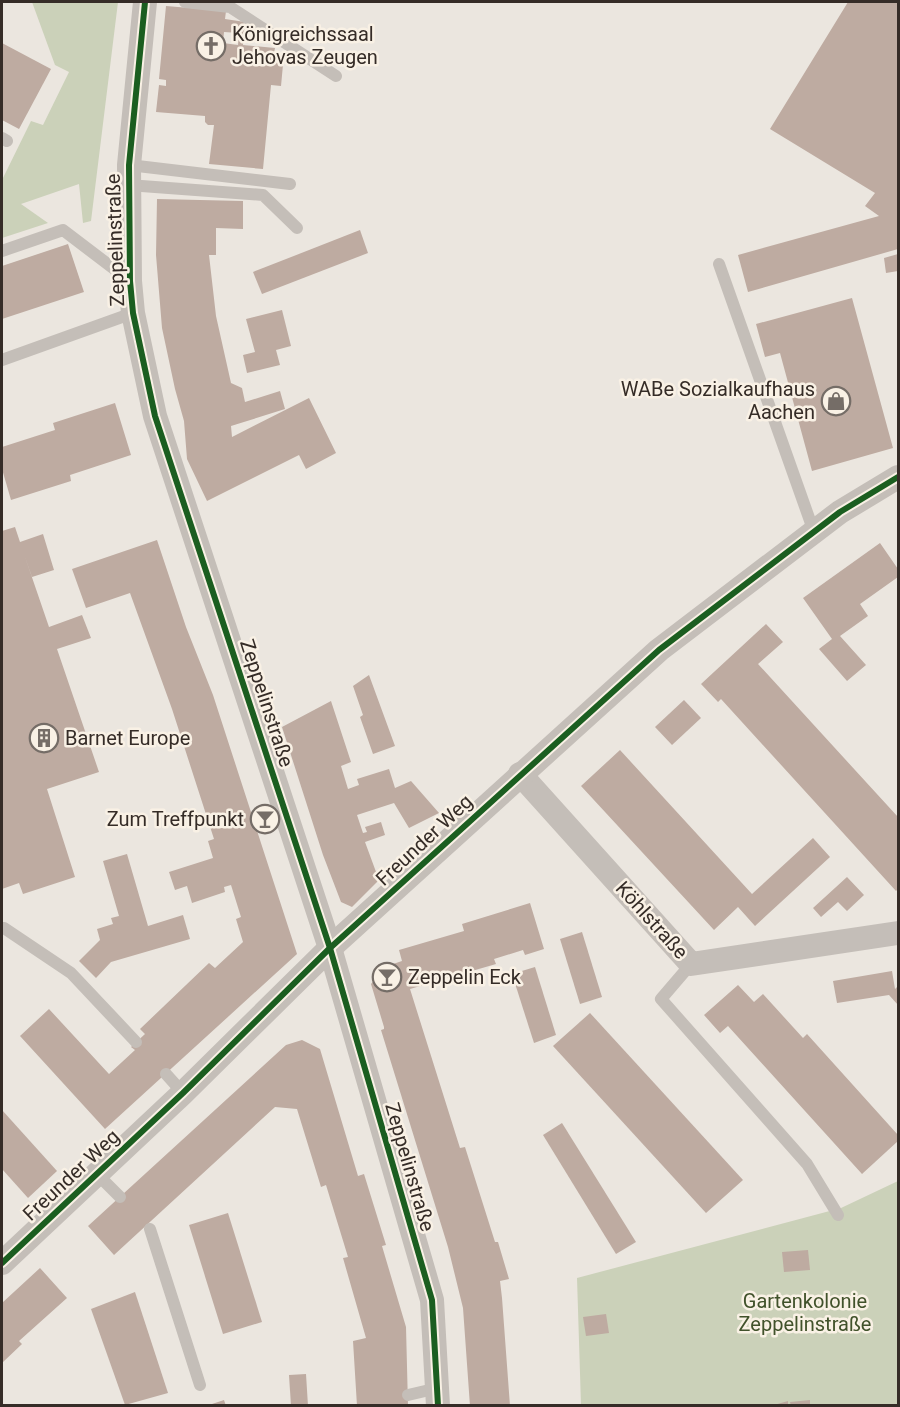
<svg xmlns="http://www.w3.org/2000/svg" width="900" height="1407" font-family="Roboto,sans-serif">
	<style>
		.green { fill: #cbd1b9 }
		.building { fill: #beaba1; fill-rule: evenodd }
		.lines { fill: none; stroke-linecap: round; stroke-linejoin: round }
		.service { stroke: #c4beb8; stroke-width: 12 }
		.minor { stroke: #c4beb8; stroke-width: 24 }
		.cycleway-casing { stroke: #f9f1e5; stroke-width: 10 }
		.cycleway { stroke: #1b5e20; stroke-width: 6 }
		.labels { text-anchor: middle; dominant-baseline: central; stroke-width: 5; stroke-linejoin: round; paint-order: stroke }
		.poi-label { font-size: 20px; fill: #352c27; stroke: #f9f1e5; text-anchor: start }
		.street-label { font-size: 20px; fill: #352c27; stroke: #f9f1e5 }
		.park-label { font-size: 20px; fill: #41522b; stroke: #f9f1e5 }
	</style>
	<rect width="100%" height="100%" fill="#ebe6df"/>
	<g class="green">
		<path d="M32,2H118L91,221L83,223L79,184L21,204L48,223L2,238V180L31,121L43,125L69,72L55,65Z"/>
		<path d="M898,1181V1405H581L577,1278L841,1208Z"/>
	</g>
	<g class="building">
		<path d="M848,2H898V249L748,292L738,255L879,216L865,206L875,193L770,129Z"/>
		<path d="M166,6L226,11L225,19L245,22L243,45L275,48L274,53L284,54L281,86L271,85L263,169L209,164L214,125H208L205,122V116L156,112L159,85L166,86V80L159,79ZM224,32L239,33L238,45L223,43Z"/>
		<path d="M2,43L51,69L19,129L2,120Z"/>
		<path d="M157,199L243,201V229L216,228V255H209L216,316L231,383L242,388L245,402L280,391L285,409L231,426L232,437L309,398L336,453L306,469L299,455L207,501L187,459L184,421L175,389L162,328L156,255Z"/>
		<path d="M360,230L368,253L262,294L253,272Z"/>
		<path d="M68,244L84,292L2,319V266Z"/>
		<path d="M898,254V271L886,273L884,258Z"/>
		<path d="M852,298L893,448L812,471L780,353L765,357L756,324Z"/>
		<path d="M282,310L291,346L276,350L280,365L247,373L243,355L255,352L246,319Z"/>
		<path d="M115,403L131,455L70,475L71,481L11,500L2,469V447L55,430L53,423Z"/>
		<path d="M15,527L20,542L43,534L54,570L32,577L24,554L49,627L82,615L91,638L57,649L99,772L47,789L75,877L23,894L19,883L2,889V531Z"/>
		<path d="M157,540L186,627L213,695L297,954L105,1129L20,1036L49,1009L109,1074L135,1050L131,1047L145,1034L140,1029L209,963L215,968L243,942L236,919L241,917L231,885L224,887L225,892L192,903L187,886L175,890L169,872L213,858L208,841L214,839L172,709L130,593L86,608L72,569Z"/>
		<path d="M880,543L898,569V577L860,604L868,616L840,636L866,665L847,681L819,649L832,639L803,598Z"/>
		<path d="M766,624L783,642L758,664L898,817V889L896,891L721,699L718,702L701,684Z"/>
		<path d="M369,675L395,746L373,754L360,717L363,715L353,686Z"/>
		<path d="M684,700L701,718L672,745L655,727Z"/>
		<path d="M331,701L351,762L341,766L348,789L359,785L357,779L389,769L395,788L411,781L439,813L409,828L394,803L357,815L363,833L367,832L365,827L381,822L385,835L365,842L379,880L352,907L341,902L323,855L282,727Z"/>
		<path d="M620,750L752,894L813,838L830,857L755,926L738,907L714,930L581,786Z"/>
		<path d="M127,854L148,926L183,915L190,939L111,962L96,978L79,961L100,940L97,929L113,924L111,918L119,916L103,861Z"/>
		<path d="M847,877L864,895L847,911L838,902L821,917L813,908Z"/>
		<path d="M530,903L544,949L525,955L523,950L494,959L496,964L410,989L460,1148L465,1147L495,1242H498L509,1279L500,1281L502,1298L510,1406H470L463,1308L448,1247L381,1030L384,1029V1027L371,984L377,977L375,970L402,961L399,950L464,931L462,924Z"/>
		<path d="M582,932L602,997L580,1004L560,939Z"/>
		<path d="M535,967L556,1035L534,1043L512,974Z"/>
		<path d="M892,971L895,989L898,986V1005L889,995L837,1003L833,981Z"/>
		<path d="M738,985L754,1002L763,994L803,1038L807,1034L898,1135V1141L862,1174L728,1026L720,1033L704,1015Z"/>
		<path d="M590,1013L743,1180L706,1213L553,1046Z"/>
		<path d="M302,1040L320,1049L358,1176L364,1174L386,1245L382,1246L406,1327L408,1406H357L353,1341L366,1338L343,1258L348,1257L326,1185L321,1187L297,1109L275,1107L114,1255L88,1226L286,1045Z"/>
		<path d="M2,1110L57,1171L28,1198L2,1169Z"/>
		<path d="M562,1123L636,1242L616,1254L543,1135Z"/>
		<path d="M228,1213L262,1322L223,1334L189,1225Z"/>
		<path d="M808,1250L810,1270L784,1272L782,1252Z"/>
		<path d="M40,1268L67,1298L19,1341L22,1344L2,1363V1303Z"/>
		<path d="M135,1292L168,1393L125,1405L91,1309Z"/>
		<path d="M606,1314L609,1333L586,1336L583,1317Z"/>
		<path d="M306,1374L308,1406H291L289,1375Z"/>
		<path d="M224,1400L226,1406H209V1405Z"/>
		<path d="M810,1400V1406H791L790,1402Z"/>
		<path d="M788,1401V1406H774V1405Z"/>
	</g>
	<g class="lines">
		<g class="service">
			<path d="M185,2L230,7L336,76"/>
			<path d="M2,138L7,141"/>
			<path d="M129,165L290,184"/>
			<path d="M128,185L263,195L297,228"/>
			<path d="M2,251L63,230L130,281"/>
			<path d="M719,264L814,532"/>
			<path d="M2,360L133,313"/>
			<path d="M4,928L71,973L136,1042"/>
			<path d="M691,964L661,999L807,1164L838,1215"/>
			<path d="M166,1074L183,1093"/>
			<path d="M96,1173L120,1197"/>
			<path d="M150,1229L200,1385"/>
			<path d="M408,1395L438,1388"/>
		</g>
		<g class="minor">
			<path d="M145,2L129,165L130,281L133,313L155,416L330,948L432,1300L438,1406"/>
			<path d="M520,774L691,964L898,933"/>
			<path d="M2,1263L183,1093L330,948L659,650L840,512L898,477"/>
		</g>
		<g class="cycleway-casing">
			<g id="cycleway">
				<path d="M145,2L129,165L130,281L133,313L155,416L330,948L432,1300L438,1406"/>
				<path d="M2,1263L183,1093L330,948L659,650L840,512L898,477"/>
			</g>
		</g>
		<use href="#cycleway" class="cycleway"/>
	</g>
	<defs>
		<g id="church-ring" transform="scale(1.5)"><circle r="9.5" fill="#f9f1e5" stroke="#756d67" stroke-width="1.5"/><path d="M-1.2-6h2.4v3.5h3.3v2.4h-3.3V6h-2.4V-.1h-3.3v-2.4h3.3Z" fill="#756d67"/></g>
		<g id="shop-ring" transform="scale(1.5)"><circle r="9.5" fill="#f9f1e5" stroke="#756d67" stroke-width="1.5"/><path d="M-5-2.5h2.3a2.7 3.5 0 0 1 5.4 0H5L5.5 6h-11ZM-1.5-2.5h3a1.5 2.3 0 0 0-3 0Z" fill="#756d67"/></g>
		<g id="building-ring" transform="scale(1.5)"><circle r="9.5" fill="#f9f1e5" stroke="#756d67" stroke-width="1.5"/><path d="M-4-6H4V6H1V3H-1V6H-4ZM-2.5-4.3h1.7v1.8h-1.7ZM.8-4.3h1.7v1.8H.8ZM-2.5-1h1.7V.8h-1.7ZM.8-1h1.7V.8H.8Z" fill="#756d67"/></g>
		<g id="bar-ring" transform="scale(1.5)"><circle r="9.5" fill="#f9f1e5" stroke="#756d67" stroke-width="1.5"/><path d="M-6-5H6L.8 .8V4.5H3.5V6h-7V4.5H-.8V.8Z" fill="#756d67"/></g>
	</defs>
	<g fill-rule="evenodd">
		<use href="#church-ring" x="211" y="46"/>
		<use href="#shop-ring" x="836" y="401"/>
		<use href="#building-ring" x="44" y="738"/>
		<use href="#bar-ring" x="265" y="819"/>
		<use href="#bar-ring" x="387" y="977"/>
	</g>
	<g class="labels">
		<g class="poi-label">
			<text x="232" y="34">Königreichssaal<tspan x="232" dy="23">Jehovas Zeugen</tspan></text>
			<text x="815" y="389" text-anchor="end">WABe Sozialkaufhaus<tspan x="815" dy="23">Aachen</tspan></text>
			<text x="65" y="738">Barnet Europe</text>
			<text x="244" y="819" text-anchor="end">Zum Treffpunkt</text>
			<text x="408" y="977">Zeppelin Eck</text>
		</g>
		<g class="street-label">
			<text transform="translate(115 240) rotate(-92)">Zeppelinstraße</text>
			<text transform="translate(267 703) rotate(72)">Zeppelinstraße</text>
			<text transform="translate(424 840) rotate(-43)">Freunder Weg</text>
			<text transform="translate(652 920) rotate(48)">Köhlstraße</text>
			<text transform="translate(410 1167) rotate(74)">Zeppelinstraße</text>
			<text transform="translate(71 1175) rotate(-43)">Freunder Weg</text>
		</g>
		<g class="park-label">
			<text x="805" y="1301">Gartenkolonie<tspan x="805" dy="23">Zeppelinstraße</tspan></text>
		</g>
	</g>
	<rect width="900" height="1407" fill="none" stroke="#352c27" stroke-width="6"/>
</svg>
